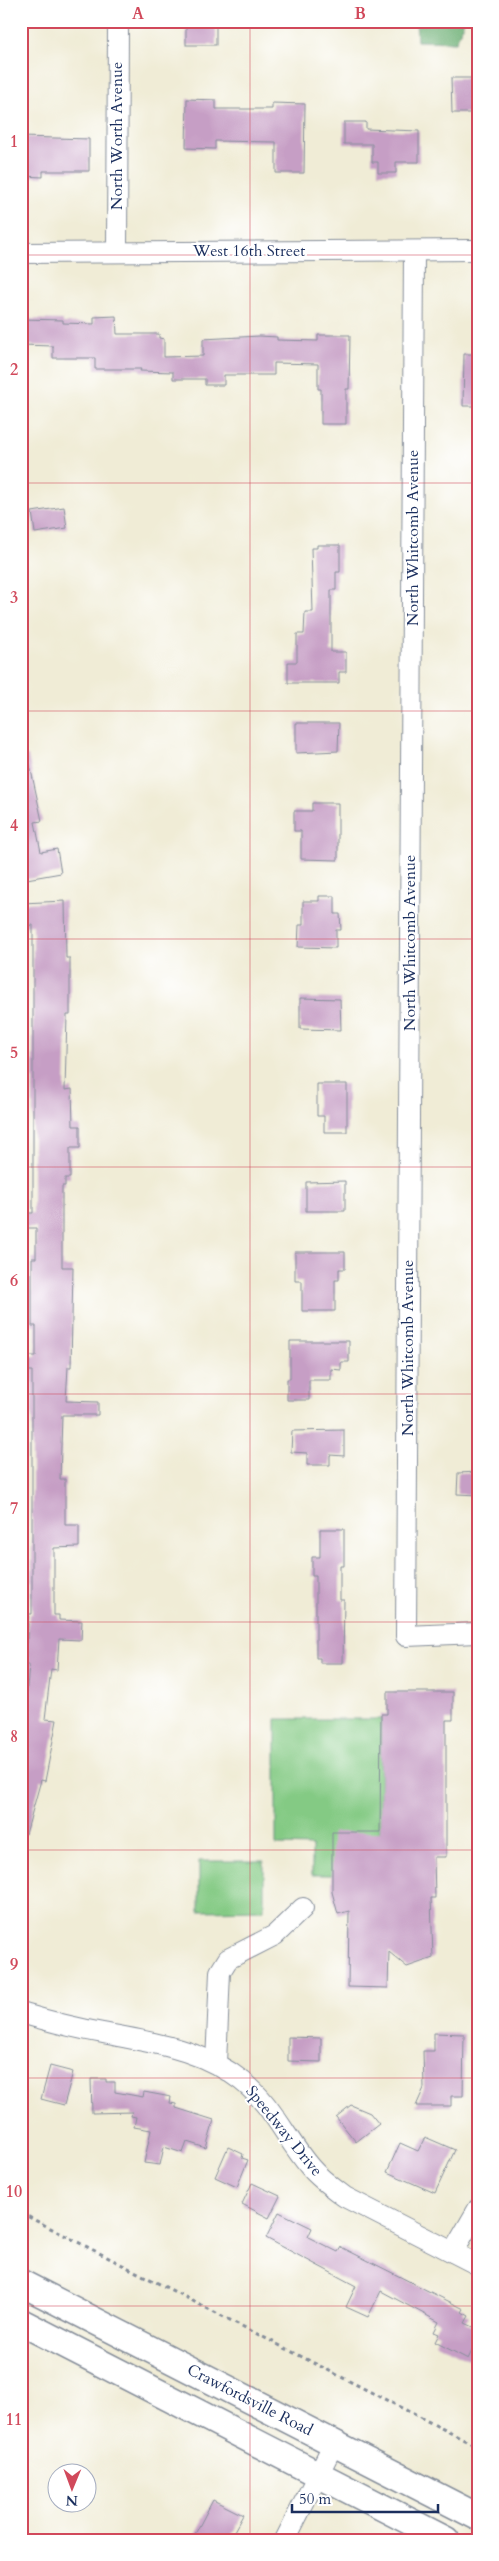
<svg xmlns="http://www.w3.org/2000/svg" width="499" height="2561" font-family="Cardo,serif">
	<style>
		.green { fill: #84ca84; stroke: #507c71 }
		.forest { fill: #6bae72; stroke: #436e68 }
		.building { fill: #c69ec5 }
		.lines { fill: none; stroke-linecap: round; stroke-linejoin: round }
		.minor-casing { stroke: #868e9a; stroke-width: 22 }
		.major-casing { stroke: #868e9a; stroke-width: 29 }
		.path { stroke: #868e9a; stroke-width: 3; stroke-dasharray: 4 4; stroke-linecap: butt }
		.minor { stroke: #fff; stroke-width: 20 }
		.major { stroke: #fff; stroke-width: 26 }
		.grid { fill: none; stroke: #d1495b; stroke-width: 1; stroke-opacity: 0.55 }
		.labels { text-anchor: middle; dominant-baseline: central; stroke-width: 4; stroke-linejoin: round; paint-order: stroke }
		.street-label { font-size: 16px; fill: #1b2f5e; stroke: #fff }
		.neatline { fill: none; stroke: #d1495b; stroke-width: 2 }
		.grid-label { font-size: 16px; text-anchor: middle; font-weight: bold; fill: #d1495b }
	</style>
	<rect width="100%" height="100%" fill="#fff"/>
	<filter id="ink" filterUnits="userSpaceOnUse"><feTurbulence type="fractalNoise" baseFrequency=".02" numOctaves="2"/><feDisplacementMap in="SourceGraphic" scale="10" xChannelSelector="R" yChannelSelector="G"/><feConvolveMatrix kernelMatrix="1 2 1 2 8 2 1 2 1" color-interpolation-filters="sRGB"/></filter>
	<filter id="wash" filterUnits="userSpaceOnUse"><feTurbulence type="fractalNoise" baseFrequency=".0096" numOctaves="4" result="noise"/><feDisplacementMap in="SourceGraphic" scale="20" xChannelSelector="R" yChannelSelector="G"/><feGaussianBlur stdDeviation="1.12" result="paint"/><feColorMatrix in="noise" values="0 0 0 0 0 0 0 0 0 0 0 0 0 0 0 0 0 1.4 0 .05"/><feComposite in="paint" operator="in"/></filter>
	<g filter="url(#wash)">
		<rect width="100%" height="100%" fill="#f0ecd6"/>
		<g class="green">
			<path d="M276,1719H381L380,1832L332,1875H312V1846L276,1845Z"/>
			<path d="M199,1861H264V1910L199,1911Z"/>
		</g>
		<path class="forest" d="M416,21H464L456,42L417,41Z"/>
		<g id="blocks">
			<g class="building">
				<rect x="186" y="21" width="30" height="24"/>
				<path d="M451,78H478V113H452Z"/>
				<path d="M187,99L216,100V109H272V103L305,104L304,173H276V142L215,141V149L186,148Z"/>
				<path d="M344,122H366V129L419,131V162H396V173H378V162H372V144H344Z"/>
				<path d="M21,137L89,139V171H43V177L21,176Z"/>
				<path d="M116,316L117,334H159V338L164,339V357L203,356V339L260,336L277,337V340L318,341V335H350L349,389H346V424H321V389H318V364L274,363V375H224V385H205V379H173V372L140,371L141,369H95V358H53V346L21,345V319L63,320V323L94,324V317Z"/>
				<path d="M464,354H478V406H463Z"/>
				<path d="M64,507L67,528L35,533L32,512Z"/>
				<path d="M317,545H340V572H336V590H331V652H346V672H339V683H288V662H297V634H304L305,612H313L311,548H317Z"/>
				<path d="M296,723H339L338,751L296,753Z"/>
				<path d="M28,756L42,821L35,822L41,852L57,849L61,873L21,880V757Z"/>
				<path d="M312,803H338V860L301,859V831H294V811H312Z"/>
				<path d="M319,896H335V914H340L341,930H336V948L298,947L299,925H303V901H319Z"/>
				<path d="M65,901L66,958H70V1015H67L65,1090L72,1089L73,1126H80V1148H70V1178H65V1186H62V1267H73L71,1367H68L66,1401L98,1402V1415H62L60,1479H65V1525H79V1547L54,1548V1615H59V1620L82,1621L81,1640L59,1639L57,1670L51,1669L45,1719L57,1720L45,1781L41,1780L26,1834L21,1833V1706H24L26,1698L29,1665H25L29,1614H32V1371H29V1356H36V1326H32V1258H36V1228H25V1213H33V925L23,926L22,903Z"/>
				<path d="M300,998L340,999L341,1030L300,1029Z"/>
				<path d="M317,1084H347V1132H324V1116H317Z"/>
				<path d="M345,1181V1211H306V1182Z"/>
				<path d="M295,1252H345V1269H339V1280H335V1311H302V1281H295Z"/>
				<path d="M290,1341H349V1362H341V1370L331,1369V1380H309V1400H287V1379H290Z"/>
				<path d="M344,1430V1456L330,1455V1465H307V1453L291,1452L292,1431Z"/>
				<path d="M478,1472V1495L457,1494L458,1473Z"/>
				<path d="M320,1529H344V1566H340V1600H344L343,1663H320V1658H316V1576H312V1557H320Z"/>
				<path d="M387,1692H453V1720H446V1857H434L435,1898H431L433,1958L407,1967L389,1952L388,1988L348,1987L349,1911L338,1914L332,1892V1832H380L381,1714H387Z"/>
				<path d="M434,2033L464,2034L463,2096H451V2106H416L424,2088L423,2051H434Z"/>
				<path d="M288,2037L321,2038V2062L288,2061Z"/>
				<path d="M50,2066L73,2072L64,2105L41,2099Z"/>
				<path d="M91,2079H106V2082H115V2092L143,2097L144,2092L171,2097L170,2103L176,2104V2108L214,2120L206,2148L187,2142L183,2153L164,2147L160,2165L144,2163L151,2130L134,2127L136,2117L131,2116L132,2112L92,2113Z"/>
				<path d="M351,2105L370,2113L379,2124L356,2142L336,2117Z"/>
				<path d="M425,2137L455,2150L435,2193L387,2172L400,2143L418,2151Z"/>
				<path d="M228,2147L243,2154L242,2158L248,2160L237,2187L215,2177Z"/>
				<path d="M252,2183L280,2196L269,2218L242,2204Z"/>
				<path d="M279,2212L312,2228L308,2237L338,2252L341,2247L464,2309L462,2312L469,2316L465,2323L478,2329V2339L468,2359L435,2342L439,2334L434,2332L439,2322L381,2291L368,2317L346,2307L356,2286L266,2238Z"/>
				<path d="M213,2500L243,2515L229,2540H192Z"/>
			</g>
		</g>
	</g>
	<g filter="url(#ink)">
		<use href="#blocks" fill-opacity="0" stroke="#868e9a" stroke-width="1"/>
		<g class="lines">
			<g class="minor-casing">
				<g id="minor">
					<path d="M414,251L406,1636L478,1633"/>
					<path d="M117,252L118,21"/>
					<path d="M21,253L478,250"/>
					<path d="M21,2013C48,2021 75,2028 103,2033C152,2043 201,2048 242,2081C272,2104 286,2139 310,2167C320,2179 333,2188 345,2197L478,2265"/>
					<path d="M216,2063L220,1972L228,1959L275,1935L303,1908"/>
					<path d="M453,2252L478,2209"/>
					<path d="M285,2540L334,2443"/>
				</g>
			</g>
			<g class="major-casing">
				<g id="major">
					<path d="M21,2283L478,2517"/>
					<path d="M21,2322L446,2540"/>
				</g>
			</g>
			<path class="path" d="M21,2213L478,2447"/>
			<use href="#minor" class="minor"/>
			<use href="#major" class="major"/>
		</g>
	</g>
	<path class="grid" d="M250,21V2540M21,255H478M21,483H478M21,711H478M21,939H478M21,1167H478M21,1394H478M21,1622H478M21,1850H478M21,2078H478M21,2306H478"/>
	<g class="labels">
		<g class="street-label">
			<text transform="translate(117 136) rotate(-90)">North Worth Avenue</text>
			<text x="249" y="251">West 16th Street</text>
			<text transform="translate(413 538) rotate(-90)">North Whitcomb Avenue</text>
			<text transform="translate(410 943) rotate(-90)">North Whitcomb Avenue</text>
			<text transform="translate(408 1348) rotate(-90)">North Whitcomb Avenue</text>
			<text transform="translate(284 2131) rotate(51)">Speedway Drive</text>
			<text transform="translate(250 2400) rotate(27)">Crawfordsville Road</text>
		</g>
	</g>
	<rect width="499" height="2561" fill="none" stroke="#fff" stroke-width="55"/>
	<g transform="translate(72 2488) rotate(181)"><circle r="24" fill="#ffffff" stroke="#a4acbf"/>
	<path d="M0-4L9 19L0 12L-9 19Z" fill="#d1495b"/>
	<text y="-8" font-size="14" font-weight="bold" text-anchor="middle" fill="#1b2f5e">N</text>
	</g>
	<path d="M292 2504v8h146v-8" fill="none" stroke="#1b2f5e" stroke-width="2.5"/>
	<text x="299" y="2504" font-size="15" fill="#1b2f5e" stroke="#ffffff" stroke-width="4" paint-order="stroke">50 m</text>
	<rect x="28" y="28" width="444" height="2506" class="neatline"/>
	<g class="grid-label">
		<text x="138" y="19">A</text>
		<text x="360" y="19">B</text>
		<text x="14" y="147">1</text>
		<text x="14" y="375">2</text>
		<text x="14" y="603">3</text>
		<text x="14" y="831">4</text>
		<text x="14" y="1058">5</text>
		<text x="14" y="1286">6</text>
		<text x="14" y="1514">7</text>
		<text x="14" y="1742">8</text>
		<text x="14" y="1970">9</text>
		<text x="14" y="2197">10</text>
		<text x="14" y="2425">11</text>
	</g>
</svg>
